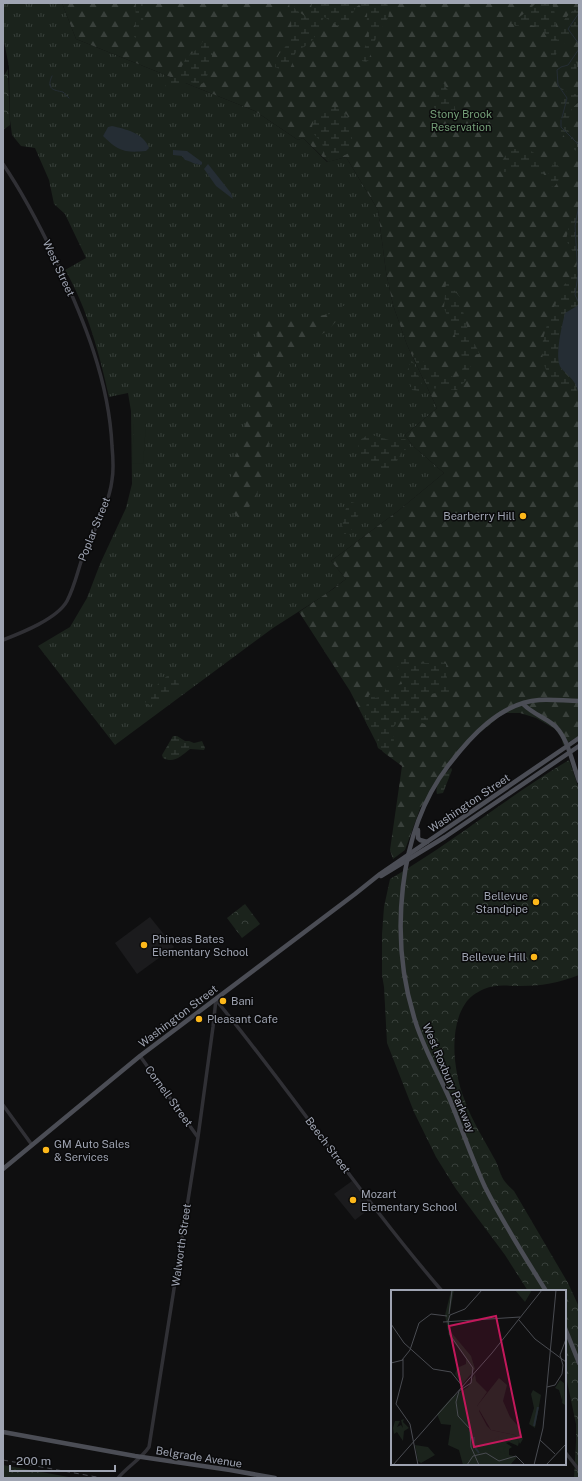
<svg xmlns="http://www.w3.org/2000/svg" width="582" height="1481" font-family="'Public Sans',sans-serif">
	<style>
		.built { fill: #1b1b1d }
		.grass { fill: url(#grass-tufts) }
		.forest { fill: url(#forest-firs) }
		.wetland { fill: url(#wetland-marsh) }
		.park { fill: url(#park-crowns) }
		.pitch { fill: #1b231c }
		.water { fill: #252d34 }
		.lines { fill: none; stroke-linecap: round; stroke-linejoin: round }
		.stream { stroke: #252d34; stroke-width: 1 }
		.minor { stroke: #303035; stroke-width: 3.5 }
		.major { stroke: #4b4d55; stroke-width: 4.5 }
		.rail { stroke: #46484e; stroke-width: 1; stroke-dasharray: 5 4; stroke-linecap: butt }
		.poi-dot { fill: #fdb81a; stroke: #0a0a0b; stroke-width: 1.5 }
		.labels { text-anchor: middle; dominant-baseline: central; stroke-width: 3; stroke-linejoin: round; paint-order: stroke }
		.park-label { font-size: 11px; fill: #749f78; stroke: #0a0a0b }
		.street-label { font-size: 11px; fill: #9fa4b2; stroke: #0a0a0b }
		.poi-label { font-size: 11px; fill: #9fa4b2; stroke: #0a0a0b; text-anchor: start }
		.inset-river { fill: none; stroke: #252d34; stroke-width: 2 }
		.inset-road { fill: none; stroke: #494b51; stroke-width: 1 }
		.view { fill: #c2185b; fill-opacity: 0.15; stroke: #c2185b; stroke-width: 2 }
		.inset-edge { fill: none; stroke: #9fa4b2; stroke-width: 2 }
	</style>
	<defs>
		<pattern id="grass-tufts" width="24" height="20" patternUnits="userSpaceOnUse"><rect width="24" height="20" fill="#1b231c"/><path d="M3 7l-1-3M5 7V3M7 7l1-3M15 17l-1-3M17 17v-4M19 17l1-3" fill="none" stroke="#39403b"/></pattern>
		<pattern id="forest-firs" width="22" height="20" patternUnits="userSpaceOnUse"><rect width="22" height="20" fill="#1b231c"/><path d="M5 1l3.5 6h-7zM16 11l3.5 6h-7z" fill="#39403b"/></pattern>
		<pattern id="wetland-marsh" width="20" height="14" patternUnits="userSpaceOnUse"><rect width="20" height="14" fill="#1b231c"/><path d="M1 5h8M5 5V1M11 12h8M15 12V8" fill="none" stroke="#39403b"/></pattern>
		<pattern id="park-crowns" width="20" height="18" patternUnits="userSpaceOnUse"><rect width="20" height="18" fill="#1b231c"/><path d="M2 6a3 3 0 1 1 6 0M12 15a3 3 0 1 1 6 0" fill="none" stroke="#39403b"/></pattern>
	</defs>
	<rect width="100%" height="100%" fill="#0f0f10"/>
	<g class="built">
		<path d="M150,917L174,947L137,974L115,943Z"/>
		<path d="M352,1181L372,1207L355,1220L334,1194Z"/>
	</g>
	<path class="grass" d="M3,3H62L76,39L255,111L298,140L303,138L327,162L346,157L378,210L386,272L393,305L407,345L437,408L405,435L413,446L444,473L398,511L331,561L346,579L323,596L273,628L115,745L38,646L70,627L87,598L100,564L126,508L132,484L131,411L128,393L109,397C100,356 87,307 65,270L86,258L65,214L54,204L49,180L35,148L21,146L12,135L10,120L9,67L3,36Z"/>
	<g class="forest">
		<path d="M62,3H579V736L563,745L562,739L555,729L536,718L520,713H504L466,744L455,757L428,800L421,806L405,850L393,859L390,850L402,766L383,752L377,744L350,691L299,612L333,589L346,579L331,561L398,511L444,473L413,446L405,435L437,408L407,345L393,305L386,272L378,210L346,157L328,162L303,138L298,140L255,111L76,39Z"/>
		<path d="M345,305L344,313L327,331L315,338L295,356L283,364L274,389L268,451L264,468L263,480L254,500L241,519L236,516L226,502L233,465L248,416L252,385L249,373L258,353L257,325L270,320L288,321L330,314Z"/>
	</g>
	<g class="wetland">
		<path d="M136,3H143C141,15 148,29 136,38L132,35L135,28Z"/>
		<path d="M289,3H294L295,9L306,17L310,13L312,3H387C391,17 388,19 381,29C375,38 371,50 369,60L366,62L362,61C361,52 367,45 369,36C369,33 367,30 367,26C366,19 369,13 365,7L359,5C348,11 357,30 337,26L333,22L324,17C320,25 317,35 311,42C305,48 297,48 294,56C292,59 293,65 290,68C287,71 279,69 275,67C277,50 286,50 290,39C293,28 290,13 289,3Z"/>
		<path d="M536,3H552L556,18V38L558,40L560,38L563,21L573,10L579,9V29L572,31L570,40C558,45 556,52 554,64L550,55V43L542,29L528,24L516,26L511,23L529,10Z"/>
		<path d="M204,40C207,42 211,48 212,53C213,57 207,81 203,83C200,86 192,82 188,82C177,84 179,91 165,86L180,70L186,58L197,49Z"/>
		<path d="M575,60L577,64L576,73L572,74L567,69L560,73L558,72L561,65Z"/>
		<path d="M443,83C448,88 458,108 455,115L435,109L432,103C438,97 438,90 443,83Z"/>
		<path d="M561,88L571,94H579V102L572,108L566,127L577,144V151C572,150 562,133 559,128L560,120L562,116V110L560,103L562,97Z"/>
		<path d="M330,107H337C340,109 344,112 347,115C354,124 353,143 349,153L337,159H330L325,156L322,143L312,132C311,118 320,113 330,107Z"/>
		<path d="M514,149C538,149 537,154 544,175H548L555,160C561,167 561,181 554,187C545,186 535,169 524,167C516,167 510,173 502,172C499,162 505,154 514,149Z"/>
		<path d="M578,212L579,303L577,306L565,313C562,325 554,357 561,368C567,377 577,381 577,393C520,374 546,324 564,285C566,282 570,280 572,276C576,272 577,265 577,259L566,240L569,226L574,213Z"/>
		<path d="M446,281L459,296L469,334L478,350L479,354L472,355C468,362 472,370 468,377C466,382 460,385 457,390L428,388L413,356L414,353L430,367L438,373L454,377L459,376L461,373L463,367L461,351L444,308Z"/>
		<path d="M411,361L413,362L425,392L412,390L410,383L405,377Z"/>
		<path d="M369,434L389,440L405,439L407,441L410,448L402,451L393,469C376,474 378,465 368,458C367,457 364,457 362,455C357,452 358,445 360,440Z"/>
		<path d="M352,502L357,504L360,511L353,528L347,534H344C341,522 344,513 348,503Z"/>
		<path d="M398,657C409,656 420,664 431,663C437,663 440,661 446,664L447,679L451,684V689L447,694C437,690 420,695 417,707L421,715L428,717V725C415,722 402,713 393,728L394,743L387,750H381L378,748L377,745L378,737C361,723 364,715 369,695L372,694L375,698L383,696L386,688L402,684L398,666Z"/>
		<path d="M168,675L178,679L179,685L177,688L159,702L147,706L145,701L147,696L154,692L156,686Z"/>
		<path d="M173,736H177L185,741H189L194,743L202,741L205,748L204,750L190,749C181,756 174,764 163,758L162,755Z"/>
		<path d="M451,768L452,770L443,793L437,794C434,785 444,774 451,768Z"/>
	</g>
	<g class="park">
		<path d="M8,69L10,125L3,130V77Z"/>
		<path d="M569,760L579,789V975C559,983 541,986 520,986C507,986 496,984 484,989C477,992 469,997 465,1004C448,1029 454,1075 465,1101C472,1121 484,1139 494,1158C498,1164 499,1171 502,1177C505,1183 510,1187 514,1191L568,1283L579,1307V1478H574L576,1442V1424L565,1372V1291H528L505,1255L456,1189L436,1157L414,1112L387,1043L384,987L382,975V934L384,907L390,879C452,843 507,797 569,760Z"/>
		<path d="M245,904L260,924L242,938L227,918Z"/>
		<path d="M3,1465L74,1478H3Z"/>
	</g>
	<path class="pitch" d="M134,424H146L143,464L132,463Z"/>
	<g class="water">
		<path d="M112,126C125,129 144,133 149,148L146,151C124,153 118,151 103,136L108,127Z"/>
		<path d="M173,150L187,151L202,162V164L201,165C196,165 190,161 185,160L182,156L173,155Z"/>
		<path d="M208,164L231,193L233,199L216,186L204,169Z"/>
		<path d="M579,303V394C577,390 577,386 574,382C571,377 565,373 561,368C554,358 562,325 565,313L577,306Z"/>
	</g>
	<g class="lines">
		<g class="stream">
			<path d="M577,3L579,6"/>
			<path d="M579,13L568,29L579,44"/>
			<path d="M52,76C46,89 53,90 63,92L69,98"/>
			<path d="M562,118L567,98L558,85L557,70L561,67L568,65L579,49"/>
			<path d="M561,120V127L579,145"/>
			<path d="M579,303L575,295L578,275L575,226L579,205"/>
		</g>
		<g class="minor">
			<path d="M3,164C24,195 41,228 57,262C84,320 109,381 112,446C113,457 114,469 112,480C109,505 94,530 84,553C78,569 75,586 67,601C57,619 21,633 3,640"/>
			<path d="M216,1000C294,1095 362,1198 442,1291"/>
			<path d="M140,1056L197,1136"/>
			<path d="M3,1105L32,1145"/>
			<path d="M565,1452L579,1470"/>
			<path d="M118,1478C127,1467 141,1459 149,1447L198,1137L213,1027L216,999"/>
		</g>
		<g class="major">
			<path d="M523,704C534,715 547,718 556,727C568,739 573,765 579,781"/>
			<path d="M418,830V838L420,840L427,842"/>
			<path d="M381,876L445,837L579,746"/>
			<path d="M3,1169L140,1056L355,894L380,874L579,738"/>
			<path d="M546,1291C525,1257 503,1223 485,1187C472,1159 462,1129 450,1100C438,1072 422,1046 414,1017C390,939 397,833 448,766C470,737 500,703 539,700C552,699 566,701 579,701"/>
			<path d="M565,1328L579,1363"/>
			<path d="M3,1432L135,1456L230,1470L275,1478"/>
		</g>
		<path class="rail" d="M3,1460L102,1478"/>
	</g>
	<g class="poi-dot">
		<circle cx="523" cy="516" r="4"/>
		<circle cx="536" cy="902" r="4"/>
		<circle cx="144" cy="945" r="4"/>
		<circle cx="534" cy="957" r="4"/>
		<circle cx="223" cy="1001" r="4"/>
		<circle cx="199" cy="1019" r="4"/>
		<circle cx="46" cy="1150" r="4"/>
		<circle cx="353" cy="1200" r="4"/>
	</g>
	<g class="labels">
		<g class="park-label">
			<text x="461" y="114">Stony Brook<tspan x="461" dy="13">Reservation</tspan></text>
		</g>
		<g class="street-label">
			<text transform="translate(59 268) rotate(65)">West Street</text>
			<text transform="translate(94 529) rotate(-68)">Poplar Street</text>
			<text transform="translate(469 803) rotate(-34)">Washington Street</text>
			<text transform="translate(178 1016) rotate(-37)">Washington Street</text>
			<text transform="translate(449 1078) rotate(67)">West Roxbury Parkway</text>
			<text transform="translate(169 1096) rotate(54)">Cornell Street</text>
			<text transform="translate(328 1145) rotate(53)">Beech Street</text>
			<text transform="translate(181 1245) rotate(-82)">Walworth Street</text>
			<text transform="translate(199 1457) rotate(9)">Belgrade Avenue</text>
		</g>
		<g class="poi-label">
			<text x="515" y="516" text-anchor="end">Bearberry Hill</text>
			<text x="528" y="896" text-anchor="end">Bellevue<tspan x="528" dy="13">Standpipe</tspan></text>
			<text x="152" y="939">Phineas Bates<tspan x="152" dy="13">Elementary School</tspan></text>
			<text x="526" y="957" text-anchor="end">Bellevue Hill</text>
			<text x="231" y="1001">Bani</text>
			<text x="207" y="1019">Pleasant Cafe</text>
			<text x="54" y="1144">GM Auto Sales<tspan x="54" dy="13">&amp; Services</tspan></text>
			<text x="361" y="1194">Mozart<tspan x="361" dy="13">Elementary School</tspan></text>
		</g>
	</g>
	<g transform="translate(391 1290)">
		<rect width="175" height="175" fill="#0f0f10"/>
		<path d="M108,88L116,95L112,111L119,127L127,136L132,149L129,154L124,145L100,140L86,116Z" fill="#1b231c"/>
		<path d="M84,84L85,91L96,102L86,116L90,118L88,121L96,136L100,140L124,145L128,152L127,156L118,152L115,153L121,157L118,159V165L126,167L120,174L72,175L68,160L57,155L60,135L50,134L46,124L61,107L77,97ZM169,90L173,93L174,115L171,113L172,105L171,110L168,100L164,98ZM13,129L12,132L18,138L13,141L12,151L6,142L3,144L2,138L4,131H9L6,137L10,135L12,138L10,130Z" fill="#1b231c"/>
		<path d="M107,146L109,157L115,156L112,160L116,167L111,169V163L105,158L108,157L106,151L103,156L100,154L99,161L95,159L100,148L101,152Z" fill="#1b231c"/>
		<path d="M24,155L37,157L44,165L30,173L27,171Z" fill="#1b231c"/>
		<path d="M63,0L58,27L59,41L80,66L84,79L71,95L64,84L66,78L75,74V69L58,46L54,25L60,1ZM124,0H141L134,12ZM142,100L150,105L144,138L138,134L143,118L140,104Z" fill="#1b231c"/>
		<path class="inset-river" d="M143,136L147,117M83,147V156L88,163"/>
		<path class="inset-road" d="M58,24L61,0M128,30L144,49L175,72M52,32L129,27M0,34L13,53L42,79L60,82L72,97M12,69V87L5,114L19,134L27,175M11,70L19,60L28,33L40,24L56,26M0,73L12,70M156,97L164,95L171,84L172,75L169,65L175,49M149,150L164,164M2,175L101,63L151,0M76,175L82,166L95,163L108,171L125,166L134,175M88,175L80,157L79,139L67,126L65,112L68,101L80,93L82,78L59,45L57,31L59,25L74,19L91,0M143,175L152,138L165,0M155,175L175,154"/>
		<path class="view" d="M105,26L130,147L83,157L58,36Z"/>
		<rect width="175" height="175" class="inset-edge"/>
	</g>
	<rect width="582" height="1481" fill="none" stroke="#9fa4b2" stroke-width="8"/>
	<path d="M10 1465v6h105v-6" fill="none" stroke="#9fa4b2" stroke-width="2"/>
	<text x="16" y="1465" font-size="12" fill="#9fa4b2" stroke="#0a0a0b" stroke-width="3" paint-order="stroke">200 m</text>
</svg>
